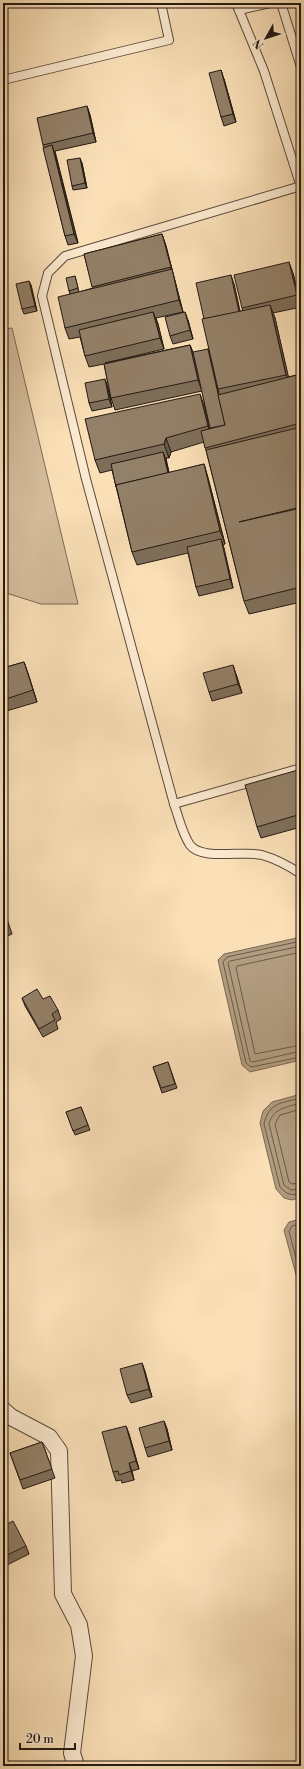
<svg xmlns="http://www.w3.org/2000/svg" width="304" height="1769" font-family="'Libre Bodoni',serif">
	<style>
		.green { fill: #d5bd9b; stroke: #7c6b56 }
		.water { fill: #b19c7f; stroke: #786853 }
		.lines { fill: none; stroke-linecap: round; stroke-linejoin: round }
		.shore { stroke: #6a5a48; stroke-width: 1 }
		.lane-casing { stroke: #594a3b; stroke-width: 10 }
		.street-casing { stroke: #594a3b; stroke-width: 18 }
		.lane { stroke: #fcead0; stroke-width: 8 }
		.street { stroke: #fcead0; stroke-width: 16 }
		.wall { fill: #7e6e59; stroke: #231912 }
		.shaded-wall { fill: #675a49; stroke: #231912 }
		.building { fill: #938068; stroke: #231912 }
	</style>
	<rect width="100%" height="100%" fill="#fadfb7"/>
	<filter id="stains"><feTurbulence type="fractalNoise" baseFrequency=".005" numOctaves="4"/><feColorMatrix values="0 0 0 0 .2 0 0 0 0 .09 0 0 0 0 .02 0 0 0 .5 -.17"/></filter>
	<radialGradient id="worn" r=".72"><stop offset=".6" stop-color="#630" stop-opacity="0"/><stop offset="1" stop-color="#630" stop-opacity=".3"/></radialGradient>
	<path class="green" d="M12,328L78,604H41L3,592V329Z"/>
	<g class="water">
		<path d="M301,937V1060L250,1072L242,1065L218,960L224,954Z"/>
		<path d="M301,1094V1197L292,1200L284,1198L276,1189L260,1123L263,1111L272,1102Z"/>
		<path d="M301,1219V1293L284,1230L289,1222Z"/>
	</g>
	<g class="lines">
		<g class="shore">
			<path d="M301,941L227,957L223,962L246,1063L251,1067L301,1057"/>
			<path d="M301,946L230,961L228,963L250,1061L253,1062L301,1051"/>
			<path d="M301,952L237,966L236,968L255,1054L301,1045"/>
			<path d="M301,1098C282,1103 269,1102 264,1124L280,1187C287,1195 290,1195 301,1194"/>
			<path d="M301,1103C287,1107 273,1108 269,1124L284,1185L291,1190L301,1189"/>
			<path d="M301,1109L280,1115L275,1124L289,1182L292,1184L301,1183"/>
			<path d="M301,1224L292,1226L289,1231L301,1278"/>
		</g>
		<g class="lane-casing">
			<g id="lane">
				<path d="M236,3L264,71L301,187"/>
				<path d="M281,3L301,67"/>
				<path d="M239,10L270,3"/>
				<path d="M3,80L169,40L161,3"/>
				<path d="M301,186L65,256L48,273L42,296L86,479L174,804L301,768"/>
				<path d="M174,804C179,818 182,833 190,845C202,861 244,850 262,855C276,859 289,866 301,874"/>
			</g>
		</g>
		<g class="street-casing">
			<path id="street" d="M3,1410L11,1417L49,1437L59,1451L63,1594L79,1625L84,1656L72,1753L76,1766"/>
		</g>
		<use href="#lane" class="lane"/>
		<use href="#street" class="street"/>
	</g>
	<g class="wall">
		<path d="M224,79L236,122L224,126L221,117Z"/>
		<path d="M87,106L90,115L96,142L55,151L78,243L68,245L65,236L43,145Z"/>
		<path d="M82,163L87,188L73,190L72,186Z"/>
		<path d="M162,234L166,246L183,312L156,318L158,324L164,349L105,363L190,345L194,355L208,349L210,354L204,319L234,284L240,311H243L242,308L293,273L301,307L273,313L275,318L288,377L301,374V602L249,614L244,601L207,454L204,442L171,452L169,458H166L169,473L204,464L208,478L225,544L223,545L233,588L199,596L196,587L188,553L137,565L132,552L112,470L100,473L95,460L205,408L210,428L202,391L115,410L111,398L104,364L89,367L85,356L80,337L69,339L65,328L70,294L69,291L75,276L79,292L93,288L84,254Z"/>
		<path d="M31,285L37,311L24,314L22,309Z"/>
		<path d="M188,320L193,339L173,344L170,336Z"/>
		<path d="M105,379L108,388L112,407L92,411L89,403Z"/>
		<path d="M24,662L37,702L3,712V668Z"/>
		<path d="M236,674L242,693L212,701L209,692Z"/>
		<path d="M301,779V827L261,838L257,827Z"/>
		<path d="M3,907L12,934L3,938Z"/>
		<path d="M22,998L43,999L58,1010L61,1019L56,1022L58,1029L43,1037L25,1006Z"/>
		<path d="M168,1062L177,1088L162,1093L153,1067Z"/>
		<path d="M81,1107L90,1130L75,1135L66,1112Z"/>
		<path d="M142,1363L152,1397L131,1403L127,1395Z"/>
		<path d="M164,1421L167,1429L172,1450L148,1457L145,1448Z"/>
		<path d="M126,1426L129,1434L139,1469L132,1471L134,1480L122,1483L121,1480L116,1481L113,1472Z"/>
		<path d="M42,1442L55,1478L23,1489L10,1453Z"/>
		<path d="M3,1526L26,1546L29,1554L3,1567Z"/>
	</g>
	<g class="shaded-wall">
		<path d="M221,70L224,79L236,122L233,114Z"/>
		<path d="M87,106L90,115L96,142L93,133Z"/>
		<path d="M52,145L55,154L78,243L74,234Z"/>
		<path d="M80,158L82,163L87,188L85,183Z"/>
		<path d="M162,234L166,246L183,312L179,300Z"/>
		<path d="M289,262L293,273L301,306L297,295Z"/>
		<path d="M231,275L234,284L242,322L239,314Z"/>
		<path d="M29,281L31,285L37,311L35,306Z"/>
		<path d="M270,305L275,318L291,388L286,375Z"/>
		<path d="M153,312L158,324L164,349L160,338Z"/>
		<path d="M185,312L188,320L193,339L190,330Z"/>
		<path d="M190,345L195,357L202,391L198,380Z"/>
		<path d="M208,349L211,358L229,438L226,429Z"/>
		<path d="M105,379L108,388L112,407L109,399Z"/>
		<path d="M200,394L205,408L212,440L208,426Z"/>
		<path d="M166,438L171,452L169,458L164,444Z"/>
		<path d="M163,452L166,460L172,484L169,476Z"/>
		<path d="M204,464L208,478L225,544L220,531Z"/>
		<path d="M221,539L224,548L233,588L230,579Z"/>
		<path d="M24,662L28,673L37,702L33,690Z"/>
		<path d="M233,665L236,674L242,693L238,684Z"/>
		<path d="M142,1363L145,1371L152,1397L149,1389Z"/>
		<path d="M164,1421L167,1429L172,1450L169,1441Z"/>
		<path d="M126,1426L129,1434L139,1469L136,1461Z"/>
		<path d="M129,1463L132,1471L134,1480L131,1471Z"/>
	</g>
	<g class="building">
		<path d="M221,70L233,114L221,117L209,73Z"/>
		<path d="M87,106L93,133L43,145L37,118Z"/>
		<path d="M52,145L74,234L65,236L43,148Z"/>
		<path d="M80,158L85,183L72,186L67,160Z"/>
		<path d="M162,234L171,267L92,287L84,254Z"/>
		<path d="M289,262L297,295L242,308L234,275Z"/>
		<path d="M172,269L179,300L65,328L58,297Z"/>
		<path d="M231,275L239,312L204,319L196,283Z"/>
		<path d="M75,276L78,288L69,291L66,278Z"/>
		<path d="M29,281L35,306L22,309L16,284Z"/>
		<path d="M270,305L286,375L218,389L202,319Z"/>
		<path d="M153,312L160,338L85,356L79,330Z"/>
		<path d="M185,312L190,330L170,336L165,317Z"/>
		<path d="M190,345L198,380L111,398L104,364Z"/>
		<path d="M208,349L225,425L210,428L193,352Z"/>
		<path d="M301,374V423L205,448L201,431L225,425L218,395Z"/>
		<path d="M105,379L109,399L89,403L85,383Z"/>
		<path d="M200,394L208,426L166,438L164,444L95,460L85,419Z"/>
		<path d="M301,427V507L239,522L301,508V587L244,601L206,450Z"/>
		<path d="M163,452L168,473L116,485V487L111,464Z"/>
		<path d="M204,464L220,531L132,552L116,485Z"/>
		<path d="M221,539L230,579L196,587L187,547Z"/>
		<path d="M24,662L33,690L3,700V668Z"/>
		<path d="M233,665L238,684L209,692L203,673Z"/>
		<path d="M298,770L301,781V814L257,827L245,785Z"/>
		<path d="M3,908L8,923L3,925Z"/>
		<path d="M37,989L43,999L50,996L58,1010L52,1014L55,1020L39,1029L22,998Z"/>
		<path d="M168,1062L175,1084L161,1088L153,1067Z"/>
		<path d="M81,1107L88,1125L73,1131L66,1112Z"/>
		<path d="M142,1363L149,1389L127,1395L120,1369Z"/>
		<path d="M164,1421L169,1441L145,1448L139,1428Z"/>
		<path d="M126,1426L136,1461L129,1463L131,1471L119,1475L118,1471L113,1472L102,1432Z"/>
		<path d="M42,1442L52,1469L20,1480L10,1453Z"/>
		<path d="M13,1521L26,1546L3,1557V1526Z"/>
	</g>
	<rect width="304" height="1769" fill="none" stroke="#fadfb7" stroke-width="16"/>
	<rect x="4" y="4" width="296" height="1761" fill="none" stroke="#231912" stroke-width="2"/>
	<rect x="8" y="8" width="288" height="1753" fill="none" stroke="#231912"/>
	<g transform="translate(266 38) rotate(231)" stroke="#fcead0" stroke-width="3" paint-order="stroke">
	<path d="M0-3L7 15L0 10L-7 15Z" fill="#231912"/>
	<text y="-6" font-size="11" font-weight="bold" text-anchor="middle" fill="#231912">N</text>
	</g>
	<path d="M20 1743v6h55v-6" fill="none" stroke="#231912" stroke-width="2"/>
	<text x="26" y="1743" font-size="12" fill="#231912" stroke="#fcead0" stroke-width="3" paint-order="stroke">20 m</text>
	<rect width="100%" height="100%" filter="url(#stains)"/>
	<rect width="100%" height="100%" fill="url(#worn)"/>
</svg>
